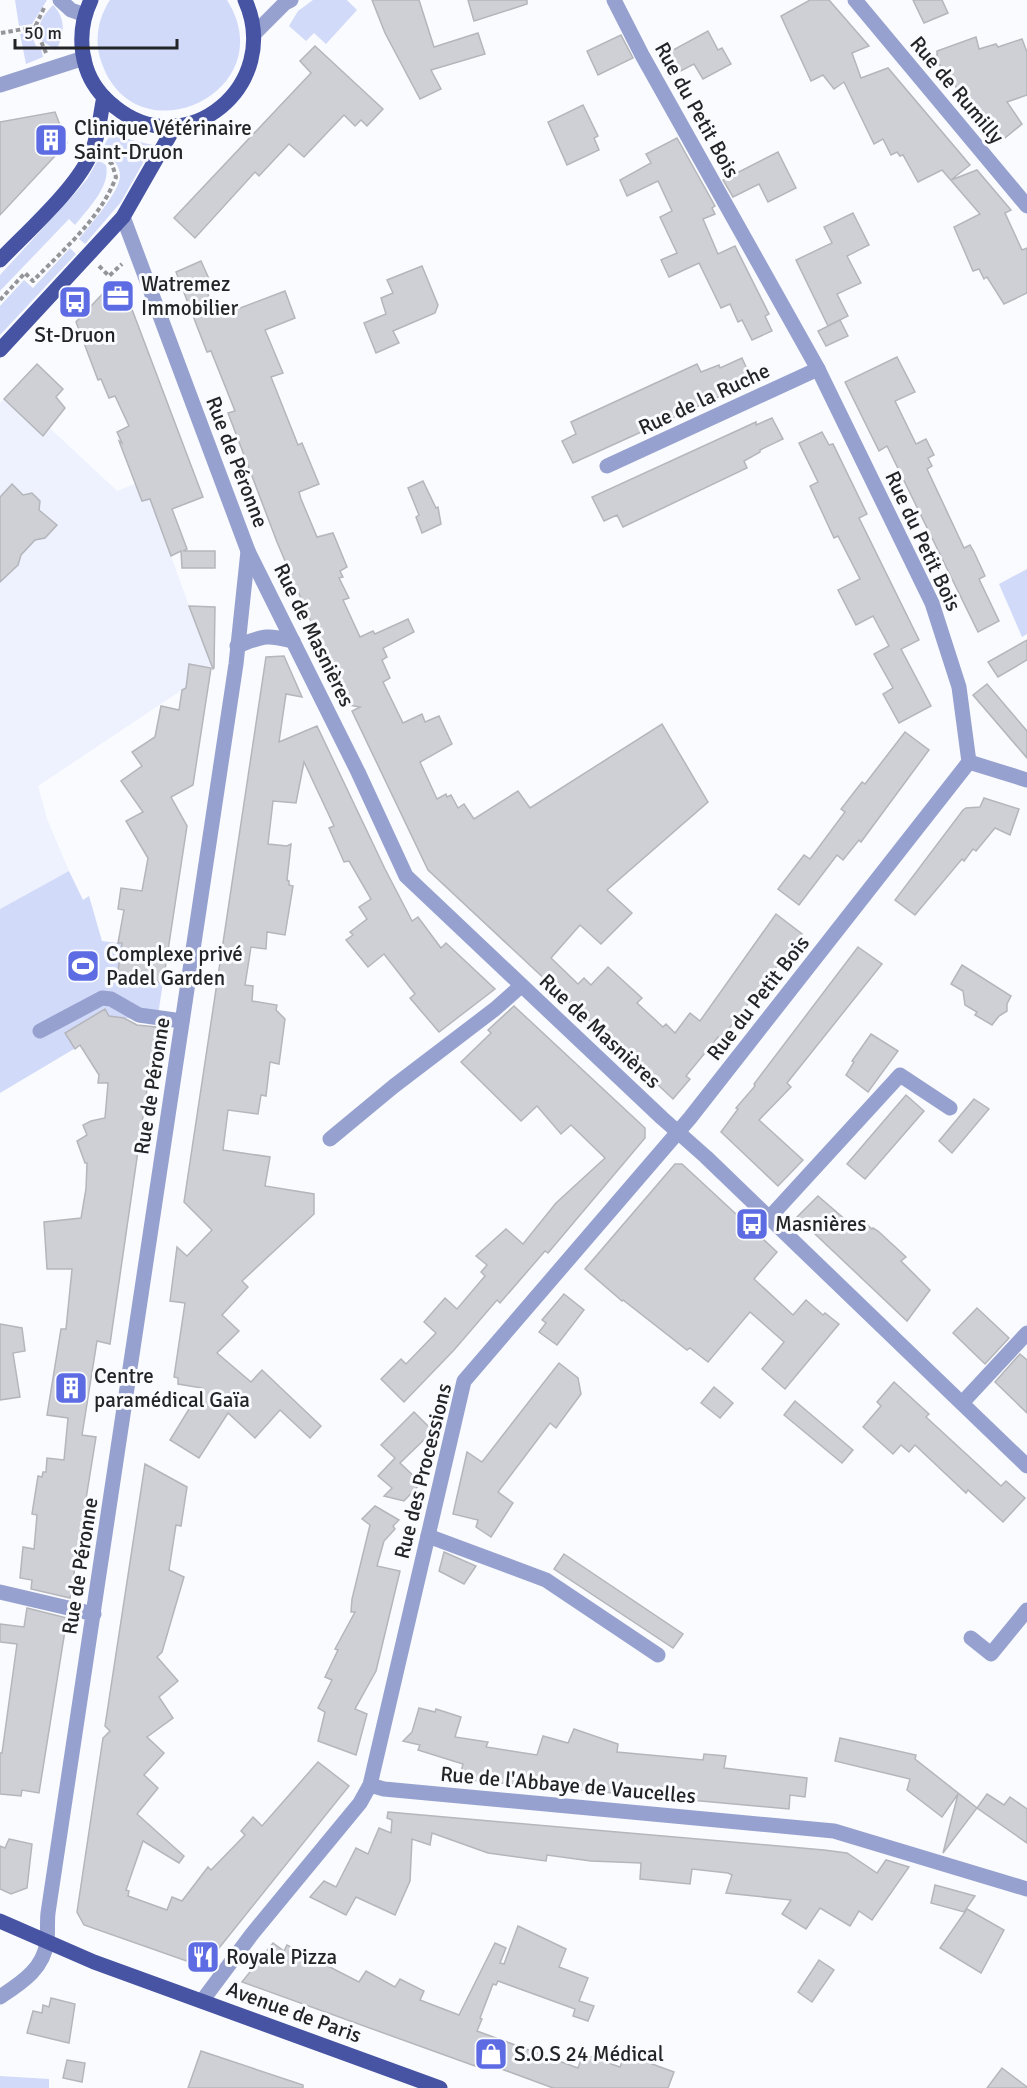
<svg xmlns="http://www.w3.org/2000/svg" width="1027" height="2088" font-family="Signika,sans-serif">
	<style>
		.built { fill: #eef1fe }
		.green { fill: #d2daf9 }
		.building { fill: #ced0d5; stroke: #b4b6bb; stroke-width: 1.5 }
		.lines { fill: none; stroke-linecap: round; stroke-linejoin: round }
		.path { stroke: #949598; stroke-width: 4; stroke-dasharray: 4.5 3; stroke-linecap: butt }
		.minor { stroke: #96a1cf; stroke-width: 15 }
		.major { stroke: #4753a3; stroke-width: 15 }
		.labels { text-anchor: middle; dominant-baseline: central; stroke-width: 6; stroke-linejoin: round; paint-order: stroke }
		.street-label { font-size: 21px; fill: #232426; stroke: #fafbfe }
		.poi-label { font-size: 21px; fill: #232426; stroke: #fafbfe; text-anchor: start }
	</style>
	<rect width="100%" height="100%" fill="#fafbfe"/>
	<path class="built" d="M11,392L117,491L145,480L151,502L203,644L214,645L210,671L38,786L47,819L69,871L0,909V403Z"/>
	<g class="green">
		<path d="M15,0H47L32,24L19,26Z"/>
		<path d="M110,0H227C285,92 134,162 101,61C94,41 98,18 110,0Z"/>
		<path d="M313,0H347L357,10L326,44L314,33L306,41L289,26L298,11Z"/>
		<path d="M53,5C66,18 65,35 56,50L42,41C36,23 42,18 53,5Z"/>
		<path d="M30,32L36,46L41,49L43,57L26,64L20,34Z"/>
		<path d="M117,134L131,140L153,145L121,202L85,244L79,239C89,226 120,192 120,176C120,165 111,156 103,150C106,141 107,136 117,134Z"/>
		<path d="M98,160L106,165C111,186 88,209 75,225L69,219L0,291V275L76,192L87,179Z"/>
		<path d="M70,248L76,254L0,335V306L24,280L33,288Z"/>
		<path d="M1027,569V634L1022,637L999,584Z"/>
		<path d="M69,871L83,900L89,896L102,941L168,949L157,1022L126,1018L0,1093V909Z"/>
		<path d="M0,2076L49,2079V2088H0Z"/>
	</g>
	<g class="building">
		<path d="M372,0H419L434,47L478,33L485,54L431,70L441,89L420,99L385,33Z"/>
		<path d="M468,0H527V4L474,21Z"/>
		<path d="M810,0H829L869,46L852,53L861,78L888,68L970,165L951,180L977,170L1011,210L1005,213L1022,250L1027,248V293L1004,304L987,277L984,279L979,269L973,271L954,227L980,214L942,170L918,182L903,155L900,156L897,152L891,155L883,139L874,144L844,82L834,89L823,75L811,81L781,16Z"/>
		<path d="M913,0H942L948,13L924,23Z"/>
		<path d="M708,31L718,50L722,48L731,64L703,79L694,64L669,77L662,56Z"/>
		<path d="M621,35L633,58L598,75L587,51Z"/>
		<path d="M976,37L979,49L996,44L998,47L1022,39L1027,52V95L1007,102L1022,124L1000,142L958,92L950,73L944,75L937,58V51Z"/>
		<path d="M315,46L383,109L367,126L361,120L355,126L344,115L304,157L289,144L259,176L255,172L195,238L174,218L311,73L300,61Z"/>
		<path d="M583,105L598,136L594,138L599,150L567,165L548,122Z"/>
		<path d="M55,112L67,143L0,215V122Z"/>
		<path d="M677,138L715,206L712,208L715,214L703,219L718,254L735,246L769,314L765,316L772,331L752,340L742,320L738,322L730,304L721,308L699,263L669,277L661,260L677,253L660,217L672,211L658,181L627,196L620,180L651,163L646,154Z"/>
		<path d="M778,152L796,188L768,202L759,184L733,197L723,180Z"/>
		<path d="M853,213L869,245L847,256L861,283L837,294L848,316L828,326L796,260L832,243L824,227Z"/>
		<path d="M201,261L210,281L204,283L216,317L285,291L295,318L265,330L283,373L271,377L298,445L302,443L319,484L299,492L301,499L317,537L333,533L347,567L340,571L343,577L339,578L349,598L343,600L360,637L373,631L375,634L408,619L414,632L383,648L387,657L382,660L390,678L383,682L403,723L422,714L425,722L439,716L452,744L420,762L437,799L446,794L447,797L451,795L458,808L464,804L474,819L518,791L530,808L662,724L708,802L607,890L632,913L601,944L580,925L551,958L578,984L584,978L591,985L608,967L642,998L637,1003L663,1027L666,1024L675,1033L690,1013L700,1021L776,914L802,934L721,1039L718,1037L686,1076L690,1079L673,1099L428,870L352,711L360,707L349,705L320,643L277,542L228,413L235,411L211,351L207,352L176,272Z"/>
		<path d="M422,266L438,305L435,313L393,331L399,343L376,353L364,323L386,314L381,298L393,293L387,280Z"/>
		<path d="M108,288L125,291L203,497L172,509L187,549L183,551H215V568H182L181,551L171,556L150,499L142,501L119,441L122,443L117,432L129,426L115,396L109,398L101,379L98,380L76,322Z"/>
		<path d="M840,320L848,336L826,346L818,331Z"/>
		<path d="M897,357L915,392L895,401L916,444L926,439L934,455L928,458L932,466L927,469L964,548L970,545L974,552L985,576L979,579L999,621L978,632L887,446L879,451L845,382Z"/>
		<path d="M742,358L751,378L737,385L738,388L573,463L562,441L576,434L571,422L697,364L701,372L719,365L720,368Z"/>
		<path d="M37,364L63,389L56,397L65,408L43,436L4,399Z"/>
		<path d="M772,418L783,439L760,450V452L744,461L747,468L623,527L617,515L604,521L592,497L756,422V425Z"/>
		<path d="M822,432L829,445L833,444L867,514L859,518L919,640L901,649L931,706L899,723L883,694L893,688L874,654L889,646L873,616L856,625L838,590L860,579L838,536L834,538L810,486L818,482L799,443Z"/>
		<path d="M423,481L436,508L438,507L441,524L422,533L416,517L419,515L408,488Z"/>
		<path d="M12,484L23,495L32,493L40,501L39,510L57,525L45,538L35,540L21,555L18,565L0,582V497Z"/>
		<path d="M189,606L215,607L214,668L213,669Z"/>
		<path d="M1027,640V660L998,677L988,662Z"/>
		<path d="M284,656L302,697L286,694L279,742L317,726L385,869L412,921L418,917L441,948L446,943L495,989L439,1032L410,998L415,994L384,954L368,967L346,940L353,935L350,932L367,919L359,907L371,899L349,861L344,862L329,828L334,826L304,762L296,803L273,801L268,844L287,846L291,844L287,880L289,881V885L293,886L285,935L267,932L266,949L251,947L245,985L253,986L252,1001L277,1005L276,1010L285,1019L279,1064L270,1062L266,1096L261,1095L258,1114L228,1110L223,1150L270,1157L265,1186L314,1194V1214L242,1281L248,1287L222,1315L239,1331L217,1353L251,1382L262,1370L321,1426L310,1438L280,1410L255,1438L228,1413L199,1458L170,1440L202,1388L178,1384V1378L174,1377L185,1303L170,1301L177,1247L187,1256L212,1230L184,1202L266,657Z"/>
		<path d="M189,664L211,668L193,785L171,797L187,826L163,983L117,978L122,943H118L124,910L118,909L121,888L142,891L148,858L126,821L143,812L121,781L142,766L132,752L155,737L161,706L179,710L182,690L186,688Z"/>
		<path d="M987,684L1027,731V758L973,695Z"/>
		<path d="M905,732L929,750L861,842L859,840L843,860L837,855L799,905L778,889L804,855L810,859L845,812L841,809L862,782L865,784Z"/>
		<path d="M984,798L1019,809L1010,835L995,828L976,851L973,849L964,861L962,859L915,915L895,900L963,810L966,808L980,807Z"/>
		<path d="M858,947L882,964L787,1083L791,1087L759,1120L803,1160L778,1186L721,1132L738,1109L736,1108L755,1086L754,1084Z"/>
		<path d="M962,965L1011,996L1007,1004V1011L999,1016L992,1025L975,1015L977,1012L965,1005L963,991L951,984Z"/>
		<path d="M514,1006L645,1128V1138L548,1253L545,1251L500,1303L497,1300L454,1350L404,1402L381,1379L401,1359L406,1364L436,1333L424,1322L445,1298L457,1309L485,1276L481,1272L487,1265L476,1256L506,1229L523,1244L556,1203L605,1158L571,1125L561,1134L537,1106L521,1121L461,1062L491,1033L488,1030Z"/>
		<path d="M105,1009L109,1016L124,1018L137,1025L156,1027L110,1344L97,1341L82,1435L96,1437L70,1598L31,1589L32,1580L20,1578L23,1547L34,1549L37,1515L32,1514L38,1476L42,1477L43,1472H46L47,1458L64,1460L68,1418L47,1415L61,1329H66L72,1269H47L44,1222L81,1218L86,1189L87,1163H85L77,1141L87,1135L83,1125L91,1121L105,1118L108,1083H98L99,1075L80,1045L75,1049L65,1033Z"/>
		<path d="M871,1034L898,1051L868,1092L846,1075L854,1062L852,1061Z"/>
		<path d="M906,1095L924,1111L865,1179L847,1164Z"/>
		<path d="M974,1099L989,1109L952,1153L939,1141Z"/>
		<path d="M675,1164H682L777,1252L754,1279L793,1315L806,1300L823,1315L825,1313L839,1324L785,1389L762,1369L784,1342L750,1312L708,1362L690,1348L687,1350L623,1300L622,1301L585,1269Z"/>
		<path d="M818,1196L854,1227L856,1225L858,1227L864,1222L872,1229L873,1228L878,1231L906,1257L901,1261L930,1290L907,1321L797,1217Z"/>
		<path d="M564,1294L584,1310L557,1345L539,1332L546,1323L542,1320Z"/>
		<path d="M977,1308L1009,1338L985,1364L953,1333Z"/>
		<path d="M0,1324L22,1328L25,1351L13,1353L20,1397L0,1400Z"/>
		<path d="M1020,1354L1027,1360V1413L995,1382Z"/>
		<path d="M559,1363L578,1378L581,1394L556,1428L550,1423L498,1492L513,1503L491,1537L476,1527L478,1520L453,1514L467,1452L482,1462Z"/>
		<path d="M894,1382L929,1414L926,1417L1001,1486L1006,1481L1025,1498L1003,1522L968,1490L966,1493L915,1445L909,1452L901,1445L893,1454L863,1427L881,1406L877,1402Z"/>
		<path d="M714,1387L733,1403L720,1418L701,1403Z"/>
		<path d="M795,1401L853,1450L842,1463L784,1415Z"/>
		<path d="M414,1412L433,1431L400,1463L421,1483L404,1501L384,1496L392,1488L378,1476L395,1458L381,1445Z"/>
		<path d="M145,1464L187,1487L181,1526L176,1525L169,1570L184,1577L162,1652L157,1657L178,1681L159,1697L173,1718L147,1737L164,1753L144,1775L158,1788L137,1814L184,1856L179,1863L143,1841L126,1890L129,1891L128,1896L167,1910L172,1897L182,1901L208,1867L211,1870L245,1835L241,1831L253,1817L262,1826L318,1762L349,1786L207,1963L198,1965L84,1925L77,1912L103,1738L110,1731L105,1726Z"/>
		<path d="M375,1506L399,1520L393,1526L395,1529L384,1541L377,1566L400,1571L376,1671L355,1709L367,1714L356,1755L318,1741L325,1712L318,1708L332,1680L325,1677L338,1650L335,1649L355,1612H351L352,1599L370,1525L362,1519Z"/>
		<path d="M444,1552L476,1566L464,1584L439,1571Z"/>
		<path d="M564,1554L683,1634L673,1648L554,1569Z"/>
		<path d="M27,1608L67,1618L39,1793L22,1790L21,1796L0,1794V1753H2L17,1644L0,1642V1624L24,1627Z"/>
		<path d="M419,1708L435,1712L436,1709L461,1717L455,1737L488,1742L486,1747L537,1755L543,1736L568,1743L574,1729L618,1744L617,1752L703,1760L704,1754L726,1756L724,1768L807,1778L805,1797L790,1795L789,1809L459,1779L463,1764L418,1750L420,1745L403,1741L412,1732Z"/>
		<path d="M840,1738L916,1755L915,1759L977,1808L943,1853L958,1794L942,1817L907,1790L910,1779L835,1761Z"/>
		<path d="M987,1794L1004,1805L1010,1797L1027,1809V1843L977,1808Z"/>
		<path d="M388,1812L824,1850L847,1853L877,1873L886,1860L909,1867L872,1920L859,1911L850,1926L820,1908L806,1929L782,1914L791,1900L726,1893L732,1875L728,1873L692,1869L690,1884L640,1879L641,1863L591,1861L547,1855L546,1861L488,1853L432,1833L430,1845L412,1839L410,1881L395,1915L356,1897L346,1915L310,1897L324,1881L336,1887L356,1848L368,1854L379,1828L391,1833L392,1820L387,1818Z"/>
		<path d="M9,1839L32,1844L27,1888L11,1894L0,1889V1846L5,1848Z"/>
		<path d="M935,1885L975,1896L964,1912L931,1903Z"/>
		<path d="M967,1909L1004,1930L981,1973L940,1948Z"/>
		<path d="M518,1926L566,1949L559,1967L588,1978L579,2001L594,2006L588,2021L573,2016L575,2009L498,1981L496,1985L493,1984L480,2018L482,2019L477,2031L578,2068L583,2054L620,2067L625,2054L674,2072L668,2088H553L477,2060L475,2066L242,1982L273,1943L284,1951L287,1945L359,1982L366,1971L395,1987L400,1979L424,1991L420,2000L459,2015L495,1943L506,1948L500,1963L504,1964Z"/>
		<path d="M819,1960L834,1970L812,2002L798,1992Z"/>
		<path d="M51,1998L75,2004L69,2043L27,2033L33,2011L42,2013L43,2005L49,2007Z"/>
		<path d="M201,2051L303,2085V2088H188Z"/>
		<path d="M67,2060L85,2063L82,2082L63,2078Z"/>
		<path d="M1002,2068L1027,2087V2088H987Z"/>
	</g>
	<g class="lines">
		<g class="path">
			<path d="M44,8L35,27L46,53"/>
			<path d="M1,33L35,27"/>
			<path d="M99,266L109,276L122,264"/>
			<path d="M0,300L25,273L33,281C63,250 101,218 116,177L112,164L105,159"/>
		</g>
		<g class="minor">
			<path d="M60,0L71,10L85,15"/>
			<path d="M855,0L1027,206"/>
			<path d="M254,34L285,3L291,0"/>
			<path d="M0,85L84,58"/>
			<path d="M123,217L248,551L358,772L406,876L662,1118L706,1157L1027,1466"/>
			<path d="M607,466L818,369"/>
			<path d="M237,646C264,636 265,634 293,641"/>
			<path d="M969,762L1027,780"/>
			<path d="M40,1031L102,998L111,999L139,1015L182,1021"/>
			<path d="M330,1139L394,1086L495,1009L521,986"/>
			<path d="M769,1218L900,1075L950,1108"/>
			<path d="M962,1403L1027,1333"/>
			<path d="M428,1536L546,1580L658,1655"/>
			<path d="M0,1592L94,1614"/>
			<path d="M971,1638L991,1654L1027,1610"/>
			<path d="M370,1785L384,1789L834,1831L1027,1889"/>
			<path d="M0,1997C21,1983 44,1969 47,1941C48,1932 47,1922 48,1913L236,664L248,551"/>
			<path d="M202,2001L252,1934L360,1803L370,1785L464,1381L690,1118L969,762L959,687L932,603L818,369L642,55L614,0"/>
		</g>
		<g class="major">
			<path d="M91,0C81,21 79,44 86,67C91,83 102,97 115,107C187,165 283,84 245,0"/>
			<path d="M0,260C27,232 79,186 92,151C99,135 100,115 104,97"/>
			<path d="M0,350L123,217L175,126"/>
			<path d="M0,1921L94,1962L440,2088"/>
		</g>
	</g>
	<defs>
		<g id="building-square" transform="scale(1.725)"><rect x="-9" y="-9" width="18" height="18" rx="4" fill="#5e6ce4" stroke="#fafbfe"/><path d="M-4-6H4V6H1V3H-1V6H-4ZM-2.5-4.3h1.7v1.8h-1.7ZM.8-4.3h1.7v1.8H.8ZM-2.5-1h1.7V.8h-1.7ZM.8-1h1.7V.8H.8Z" fill="#fff"/></g>
		<g id="office-square" transform="scale(1.725)"><rect x="-9" y="-9" width="18" height="18" rx="4" fill="#5e6ce4" stroke="#fafbfe"/><path d="M-6-3h4V-5.5h4V-3h4V5H-6ZM-1-4.5V-3h2v-1.5ZM-6 0V1H6V0Z" fill="#fff"/></g>
		<g id="bus-square" transform="scale(1.725)"><rect x="-9" y="-9" width="18" height="18" rx="4" fill="#5e6ce4" stroke="#fafbfe"/><path d="M-5-6H5V4H4V6H2V4H-2V6H-4V4H-5ZM-3.5-4V0h7V-4ZM-3.5 1.2v1.5H-2V1.2ZM2 1.2v1.5H3.5V1.2Z" fill="#fff"/></g>
		<g id="stadium-square" transform="scale(1.725)"><rect x="-9" y="-9" width="18" height="18" rx="4" fill="#5e6ce4" stroke="#fafbfe"/><path d="M0-5a6.5 5 0 1 0 0 10a6.5 5 0 1 0 0-10ZM-3.5-1.8h7v3.6h-7Z" fill="#fff"/></g>
		<g id="restaurant-square" transform="scale(1.725)"><rect x="-9" y="-9" width="18" height="18" rx="4" fill="#5e6ce4" stroke="#fafbfe"/><path d="M-5-6h1v4h1v-4h1v4h1v-4h1v5L-1.5 .5V6h-2V.5L-5-1ZM5-6V6H3V1.5H1.5Q1.5-4 5-6Z" fill="#fff"/></g>
		<g id="shop-square" transform="scale(1.725)"><rect x="-9" y="-9" width="18" height="18" rx="4" fill="#5e6ce4" stroke="#fafbfe"/><path d="M-5-2.5h2.3a2.7 3.5 0 0 1 5.4 0H5L5.5 6h-11ZM-1.5-2.5h3a1.5 2.3 0 0 0-3 0Z" fill="#fff"/></g>
	</defs>
	<g fill-rule="evenodd">
		<use href="#building-square" x="51" y="140"/>
		<use href="#office-square" x="118" y="296"/>
		<use href="#bus-square" x="75" y="302"/>
		<use href="#stadium-square" x="83" y="966"/>
		<use href="#bus-square" x="752" y="1224"/>
		<use href="#building-square" x="71" y="1388"/>
		<use href="#restaurant-square" x="203" y="1957"/>
		<use href="#shop-square" x="491" y="2054"/>
	</g>
	<g class="labels">
		<g class="street-label">
			<text transform="translate(957 90) rotate(50)">Rue de Rumilly</text>
			<text transform="translate(697 110) rotate(61)">Rue du Petit Bois</text>
			<text transform="translate(704 399) rotate(-25)">Rue de la Ruche</text>
			<text transform="translate(237 462) rotate(69)">Rue de Péronne</text>
			<text transform="translate(923 541) rotate(65)">Rue du Petit Bois</text>
			<text transform="translate(314 635) rotate(64)">Rue de Masnières</text>
			<text transform="translate(758 998) rotate(-52)">Rue du Petit Bois</text>
			<text transform="translate(600 1031) rotate(43)">Rue de Masnières</text>
			<text transform="translate(152 1086) rotate(-81)">Rue de Péronne</text>
			<text transform="translate(423 1471) rotate(-76)">Rue des Processions</text>
			<text transform="translate(80 1566) rotate(-81)">Rue de Péronne</text>
			<text transform="translate(568 1785) rotate(5)">Rue de l'Abbaye de Vaucelles</text>
			<text transform="translate(294 2012) rotate(20)">Avenue de Paris</text>
		</g>
		<g class="poi-label">
			<text x="74" y="128">Clinique Vétérinaire<tspan x="74" dy="24">Saint-Druon</tspan></text>
			<text x="141" y="284">Watremez<tspan x="141" dy="24">Immobilier</tspan></text>
			<text x="75" y="335" text-anchor="middle">St-Druon</text>
			<text x="106" y="954">Complexe privé<tspan x="106" dy="24">Padel Garden</tspan></text>
			<text x="775" y="1224">Masnières</text>
			<text x="94" y="1376">Centre<tspan x="94" dy="24">paramédical Gaïa</tspan></text>
			<text x="226" y="1957">Royale Pizza</text>
			<text x="514" y="2054">S.O.S 24 Médical</text>
		</g>
	</g>
	<path d="M15 39v9h162v-9" fill="none" stroke="#232426" stroke-width="3"/>
	<text x="24" y="39" font-size="18" fill="#232426" stroke="#fafbfe" stroke-width="4.5" paint-order="stroke">50 m</text>
</svg>
